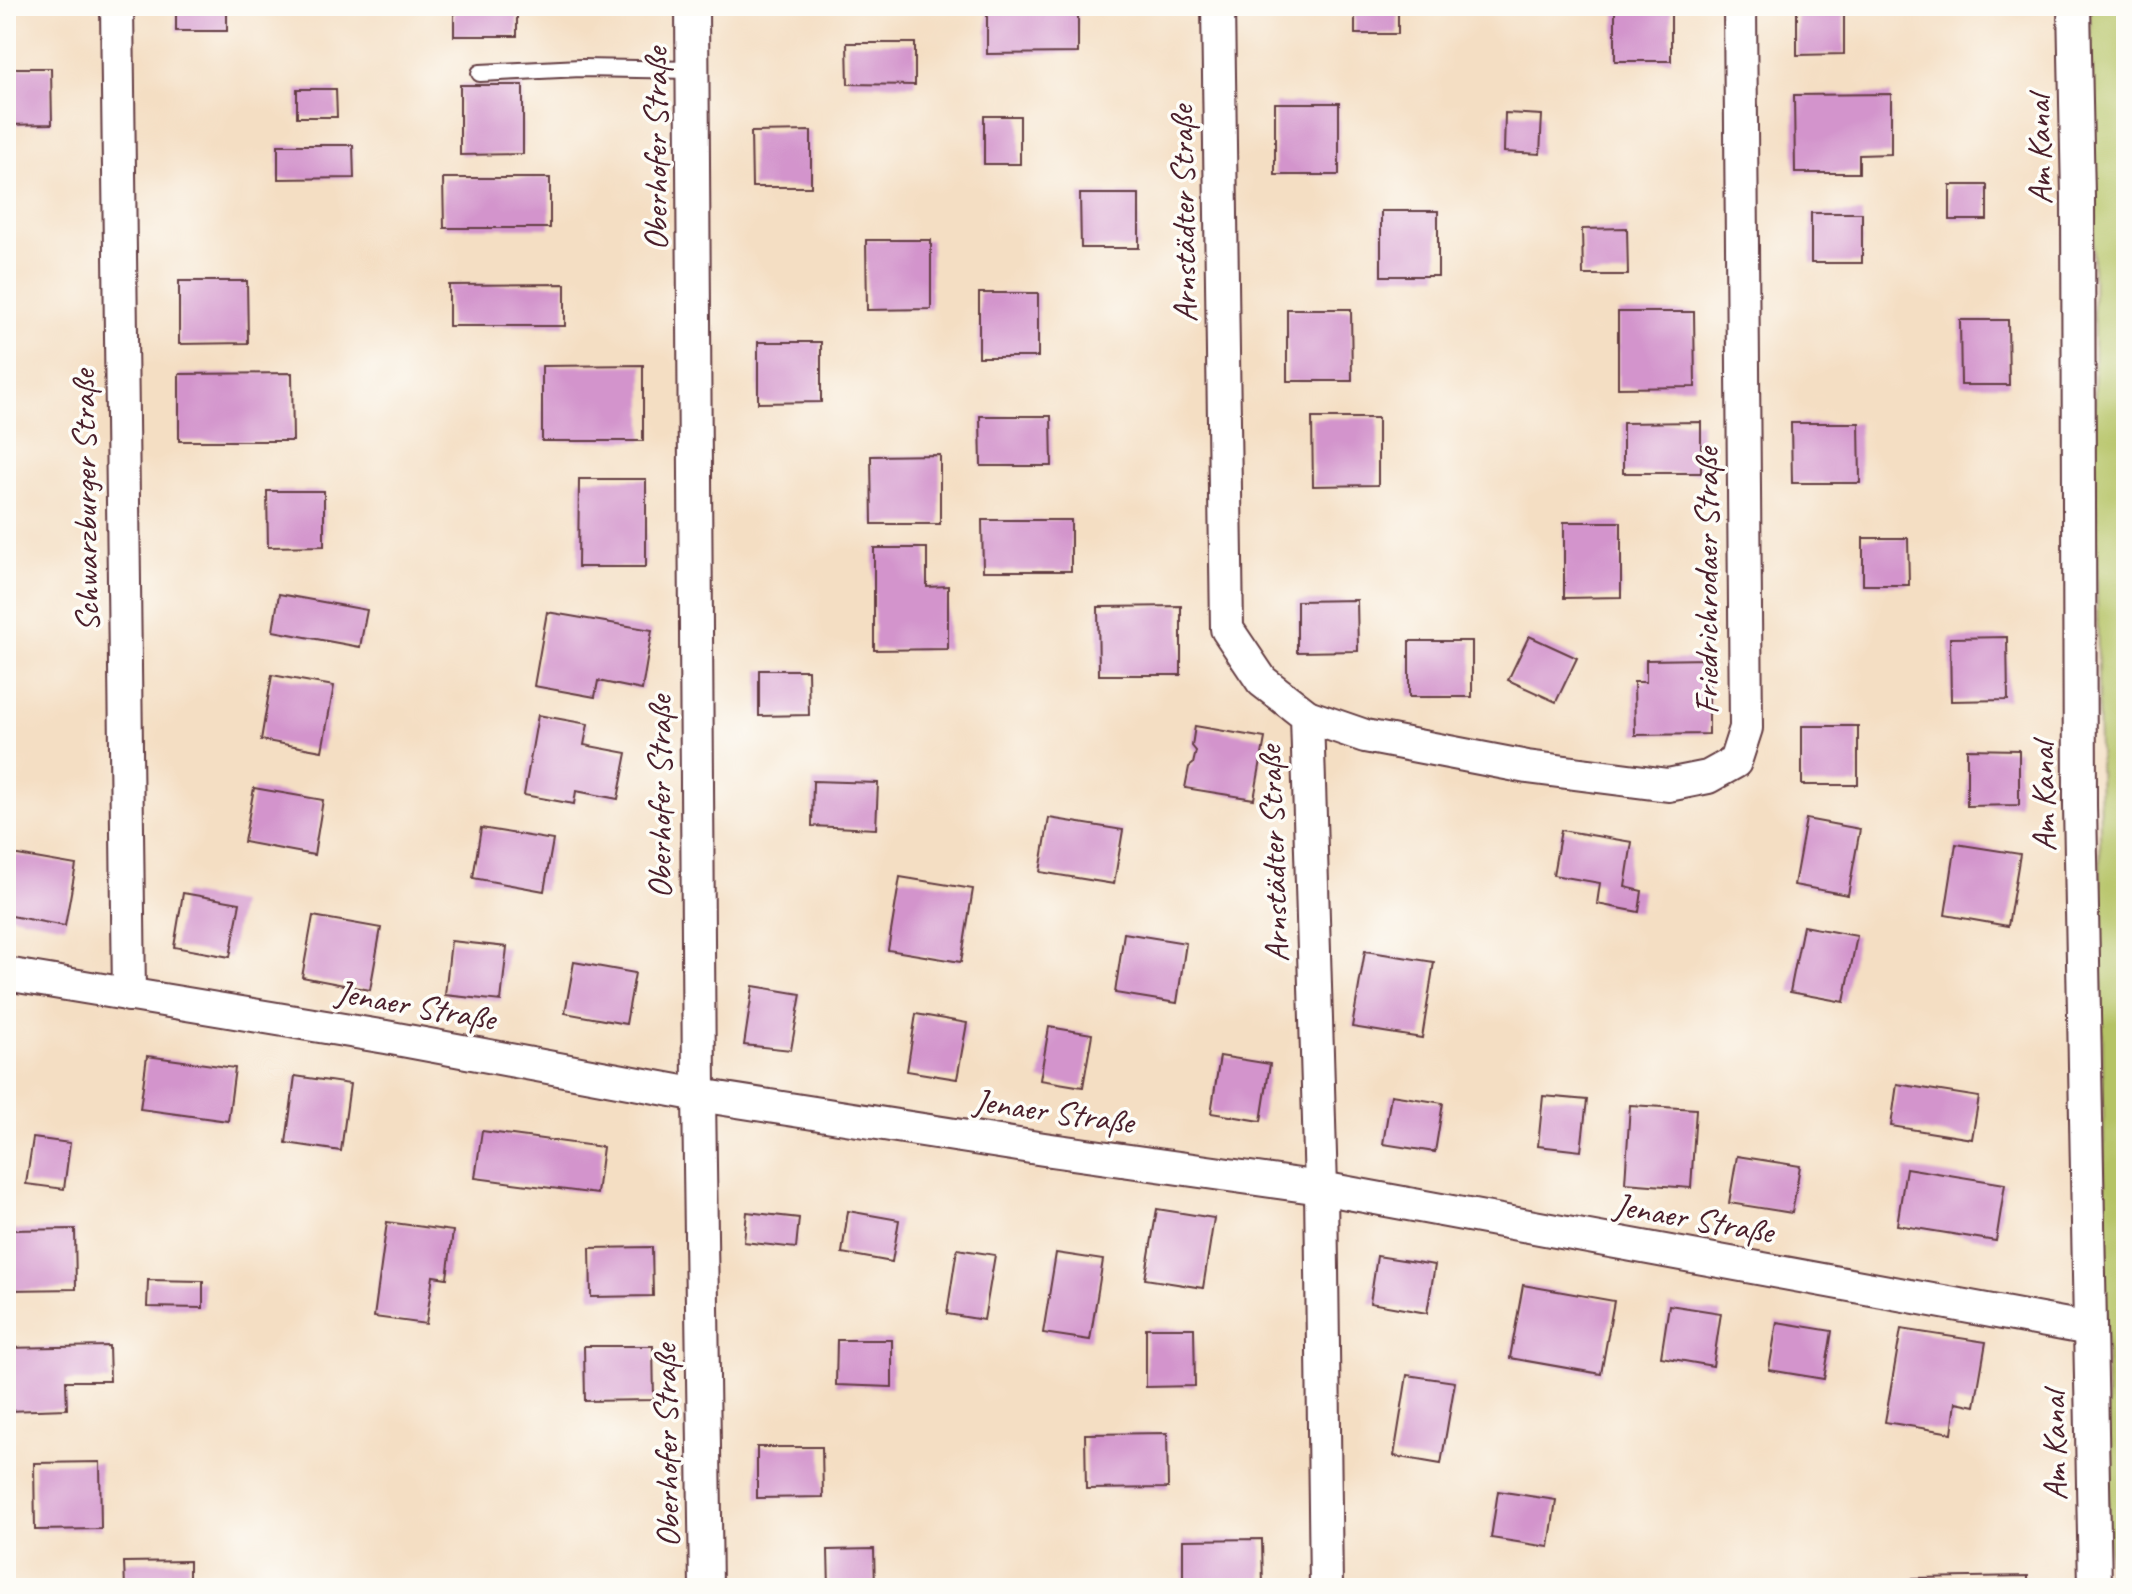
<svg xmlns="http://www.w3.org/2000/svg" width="2132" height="1594" font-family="Caveat,sans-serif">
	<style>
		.green { fill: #b5c365; stroke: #807148; stroke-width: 2 }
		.building { fill: #d394cc }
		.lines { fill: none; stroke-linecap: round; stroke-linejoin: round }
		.service-casing { stroke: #643c42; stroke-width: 20 }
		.minor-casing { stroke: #643c42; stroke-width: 36 }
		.service { stroke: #fff; stroke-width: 16 }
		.minor { stroke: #fff; stroke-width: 32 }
		.labels { text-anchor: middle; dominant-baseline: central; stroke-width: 7; stroke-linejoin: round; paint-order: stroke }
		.street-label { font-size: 34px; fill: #4a1f2b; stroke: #fdfcf7 }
	</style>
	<rect width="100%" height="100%" fill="#fdfcf7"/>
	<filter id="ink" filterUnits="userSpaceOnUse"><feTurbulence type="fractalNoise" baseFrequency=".0125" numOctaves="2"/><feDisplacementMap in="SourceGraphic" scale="16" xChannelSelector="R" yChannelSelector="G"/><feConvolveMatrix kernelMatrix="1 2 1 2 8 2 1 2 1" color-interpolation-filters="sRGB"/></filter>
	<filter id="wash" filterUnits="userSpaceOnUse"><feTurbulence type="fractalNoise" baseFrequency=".006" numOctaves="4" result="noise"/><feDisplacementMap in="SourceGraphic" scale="32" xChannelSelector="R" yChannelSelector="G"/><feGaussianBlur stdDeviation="1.8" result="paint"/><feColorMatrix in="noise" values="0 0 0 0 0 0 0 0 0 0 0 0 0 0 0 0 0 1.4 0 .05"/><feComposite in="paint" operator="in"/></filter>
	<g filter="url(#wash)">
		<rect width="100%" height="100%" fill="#f4dec3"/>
		<path class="green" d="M2090,6H2126V1588H2109Z"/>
		<g id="blocks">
			<g class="building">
				<rect x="176" y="6" width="51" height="25"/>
				<rect x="454" y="6" width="63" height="30"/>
				<path d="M987,6H1078V53L987,54Z"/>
				<rect x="1355" y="6" width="43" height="28"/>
				<path d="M1797,6H1844V54L1797,55Z"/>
				<rect x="1615" y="10" width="56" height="51"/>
				<path d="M847,43H915V85L848,84Z"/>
				<path d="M6,68H51L52,124L6,125Z"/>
				<path d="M460,85H523V154L460,155Z"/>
				<path d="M297,89H336L337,117H297Z"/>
				<path d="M1891,94V154L1859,155V173H1795L1794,95Z"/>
				<rect x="1275" y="103" width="64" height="72"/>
				<path d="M1505,113L1542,115L1540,154L1504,152Z"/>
				<rect x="984" y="116" width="36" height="48"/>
				<path d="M811,131V187H752L751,132Z"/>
				<path d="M278,145H353L354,178L278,179Z"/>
				<path d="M6,168H9L10,235H6Z"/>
				<path d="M443,178H550V228H444Z"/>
				<rect x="1950" y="185" width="37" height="35"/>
				<path d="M1080,194H1139V248H1081Z"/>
				<rect x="1381" y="211" width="57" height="65"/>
				<rect x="1811" y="213" width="51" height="50"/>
				<path d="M1627,228L1628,275H1583L1582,229Z"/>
				<path d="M866,240H931V309L867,310Z"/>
				<path d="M179,281H247L248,343L179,344Z"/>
				<path d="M565,284V326H449V285Z"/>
				<rect x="979" y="293" width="59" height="64"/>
				<path d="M1287,309H1351L1352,381H1287Z"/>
				<path d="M1618,312H1694L1695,387L1618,388Z"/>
				<path d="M1960,320H2008L2009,385H1961Z"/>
				<path d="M758,342H821V402L758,403Z"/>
				<path d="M643,365V441H542V366Z"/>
				<path d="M292,373L293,441H179V374Z"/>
				<path d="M980,416H1051L1052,466H981Z"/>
				<path d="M1312,418H1378V485L1313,486Z"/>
				<path d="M1701,422V473H1623V423Z"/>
				<path d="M1791,423H1859L1860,483H1792Z"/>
				<path d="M940,455V524H872L871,456Z"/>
				<path d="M579,479H646V567H578Z"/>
				<path d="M267,491H324V546L268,547Z"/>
				<path d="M982,520H1071V571H983Z"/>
				<path d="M1564,522H1621V597L1564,598Z"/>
				<path d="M1863,538H1908L1909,585H1863Z"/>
				<path d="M874,548H927V587L948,586V649L874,650Z"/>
				<path d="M279,594L367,610L360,647L273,631Z"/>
				<path d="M1357,600L1358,651L1297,652V601Z"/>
				<path d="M1181,606V675H1099L1098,607Z"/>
				<path d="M547,612L652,630L642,690L598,681L595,697L534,686Z"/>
				<path d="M1529,636L1577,658L1556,702L1508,680Z"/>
				<path d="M2007,637L2008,700L1951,701L1950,638Z"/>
				<rect x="1409" y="641" width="63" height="56"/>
				<path d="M1709,659V734L1635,735L1634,682H1646V660Z"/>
				<path d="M759,670H808L809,715L759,716Z"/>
				<path d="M272,675L334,686L322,751L261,740Z"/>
				<path d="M538,715L588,724L584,745L627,753L618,799L576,791L574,804L524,795Z"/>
				<path d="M1195,726L1265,738L1254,799L1185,788L1189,767L1193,764L1196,751L1192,746Z"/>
				<rect x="1802" y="726" width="56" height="59"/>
				<path d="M1967,749L2019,750V805L1967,806Z"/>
				<path d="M813,781L878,783L876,829L812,826Z"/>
				<path d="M254,788L323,800L314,855L244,842Z"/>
				<path d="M1049,818L1123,830L1114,884L1040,872Z"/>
				<path d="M1806,819L1860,829L1848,895L1794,885Z"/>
				<path d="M481,828L553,840L544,891L473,878Z"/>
				<path d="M1561,830L1632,842L1625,887L1642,891L1639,912L1597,904L1600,883L1553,875Z"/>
				<path d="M1956,844L2020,854L2008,926L1945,915Z"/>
				<path d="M12,854L76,865L65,926L6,915V888Z"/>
				<path d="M900,877L973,889L961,962L888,950Z"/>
				<path d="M183,893L240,903L230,957L174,947Z"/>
				<path d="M313,916L381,928L370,990L302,977Z"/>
				<path d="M1803,926L1857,936L1844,1002L1790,992Z"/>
				<path d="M1124,933L1186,943L1177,1003L1115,993Z"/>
				<path d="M451,941L507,947L501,1001L445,995Z"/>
				<path d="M1365,951L1434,962L1422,1038L1352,1027Z"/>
				<path d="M574,962L635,973L626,1024L565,1013Z"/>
				<path d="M753,986L801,994L791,1050L744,1045Z"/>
				<path d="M916,1014L967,1023L957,1079L907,1071Z"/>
				<path d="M1049,1027L1092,1034L1083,1087L1040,1080Z"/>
				<path d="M147,1056L235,1068L228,1121L140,1109Z"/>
				<path d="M1220,1056L1270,1064L1261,1121L1211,1113Z"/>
				<path d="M295,1076L350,1084L341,1151L286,1143Z"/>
				<path d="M1897,1084L1979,1097L1972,1139L1891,1126Z"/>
				<path d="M1391,1095L1443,1103L1435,1152L1383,1144Z"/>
				<path d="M1543,1096L1587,1100L1581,1151L1538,1146Z"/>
				<path d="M1630,1105L1696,1109L1691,1188L1625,1183Z"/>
				<path d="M482,1131L603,1147L597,1194L475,1178Z"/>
				<path d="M33,1138L70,1143L64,1189L26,1184Z"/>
				<path d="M1737,1156L1800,1166L1792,1213L1729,1203Z"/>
				<path d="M1906,1168L2005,1184L1996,1241L1897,1225Z"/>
				<path d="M1157,1209L1214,1218L1203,1288L1145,1279Z"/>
				<path d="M848,1211L899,1220L892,1262L842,1253Z"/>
				<path d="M747,1212L799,1218L796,1248L744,1242Z"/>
				<path d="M387,1222L453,1231L447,1278L433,1276L426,1324L374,1317Z"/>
				<path d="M75,1229L76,1289L11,1290L10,1230Z"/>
				<path d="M652,1247L653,1296L591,1297L590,1248Z"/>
				<path d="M957,1249L995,1255L984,1320L947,1314Z"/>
				<path d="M1056,1253L1103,1260L1090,1340L1043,1333Z"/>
				<path d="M1377,1256L1435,1265L1427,1313L1370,1303Z"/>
				<path d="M148,1280L203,1281V1308L147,1307Z"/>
				<path d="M1523,1285L1614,1301L1601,1374L1510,1358Z"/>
				<path d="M1669,1305L1721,1313L1713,1366L1661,1357Z"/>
				<path d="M1777,1322L1832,1331L1824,1379L1769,1370Z"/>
				<path d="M1146,1328H1194L1195,1386L1146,1387Z"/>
				<path d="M1901,1329L1986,1342L1975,1406L1956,1402L1952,1433L1885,1422Z"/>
				<path d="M837,1340H892V1387L836,1385Z"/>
				<path d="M109,1346L110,1381H66L67,1409L7,1411L6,1348Z"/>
				<path d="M584,1346H653L654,1400L585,1401Z"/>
				<path d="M1407,1375L1455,1382L1441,1464L1394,1456Z"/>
				<path d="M1167,1433L1168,1488L1086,1489L1085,1434Z"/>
				<path d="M757,1447H822L823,1497L757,1498Z"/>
				<path d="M100,1462L101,1529L35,1530L34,1463Z"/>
				<path d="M1498,1491L1556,1500L1549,1547L1491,1538Z"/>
				<path d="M1262,1539L1263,1588H1183V1540Z"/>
				<path d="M874,1549L875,1588H829L828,1550Z"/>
				<path d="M189,1561V1588H125L124,1562Z"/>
				<path d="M2028,1576V1588H1913V1578Z"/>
			</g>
		</g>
	</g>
	<g filter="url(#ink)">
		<use href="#blocks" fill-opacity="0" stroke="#643c42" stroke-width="2"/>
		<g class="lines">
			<g class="service-casing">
				<path id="service" d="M480,73L581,68L693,70"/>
			</g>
			<g class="minor-casing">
				<g id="minor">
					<path d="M117,6L129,995"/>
					<path d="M692,6L699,1095L706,1588"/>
					<path d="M1218,6L1227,629L1262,681L1307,716L1321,1188L1326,1588"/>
					<path d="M2074,6L2078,197L2080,805L2095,1588"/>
					<path d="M1307,716L1365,736L1527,767L1668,785L1708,777L1735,762L1746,728L1740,6"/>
					<path d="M6,974L386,1037L699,1095L1044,1149L1321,1188L2090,1329"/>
				</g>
			</g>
			<use href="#service" class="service"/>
			<use href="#minor" class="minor"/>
		</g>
	</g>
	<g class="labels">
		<g class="street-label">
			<text transform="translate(655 149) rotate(-90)">Oberhofer Straße</text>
			<text transform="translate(2039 150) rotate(-91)">Am Kanal</text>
			<text transform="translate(1183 214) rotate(-91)">Arnstädter Straße</text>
			<text transform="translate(85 501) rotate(-91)">Schwarzburger Straße</text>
			<text transform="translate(1706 581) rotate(-90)">Friedrichrodaer Straße</text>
			<text transform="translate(659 797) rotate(-90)">Oberhofer Straße</text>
			<text transform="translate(2043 797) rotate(-91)">Am Kanal</text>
			<text transform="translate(1273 854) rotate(-92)">Arnstädter Straße</text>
			<text transform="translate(416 1005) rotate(10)">Jenaer Straße</text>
			<text transform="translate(1054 1111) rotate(8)">Jenaer Straße</text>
			<text transform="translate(1694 1218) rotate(10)">Jenaer Straße</text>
			<text transform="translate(666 1446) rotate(-91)">Oberhofer Straße</text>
			<text transform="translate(2054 1446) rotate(-91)">Am Kanal</text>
		</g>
	</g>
	<rect width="2132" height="1594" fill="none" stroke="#fdfcf7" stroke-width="32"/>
</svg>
